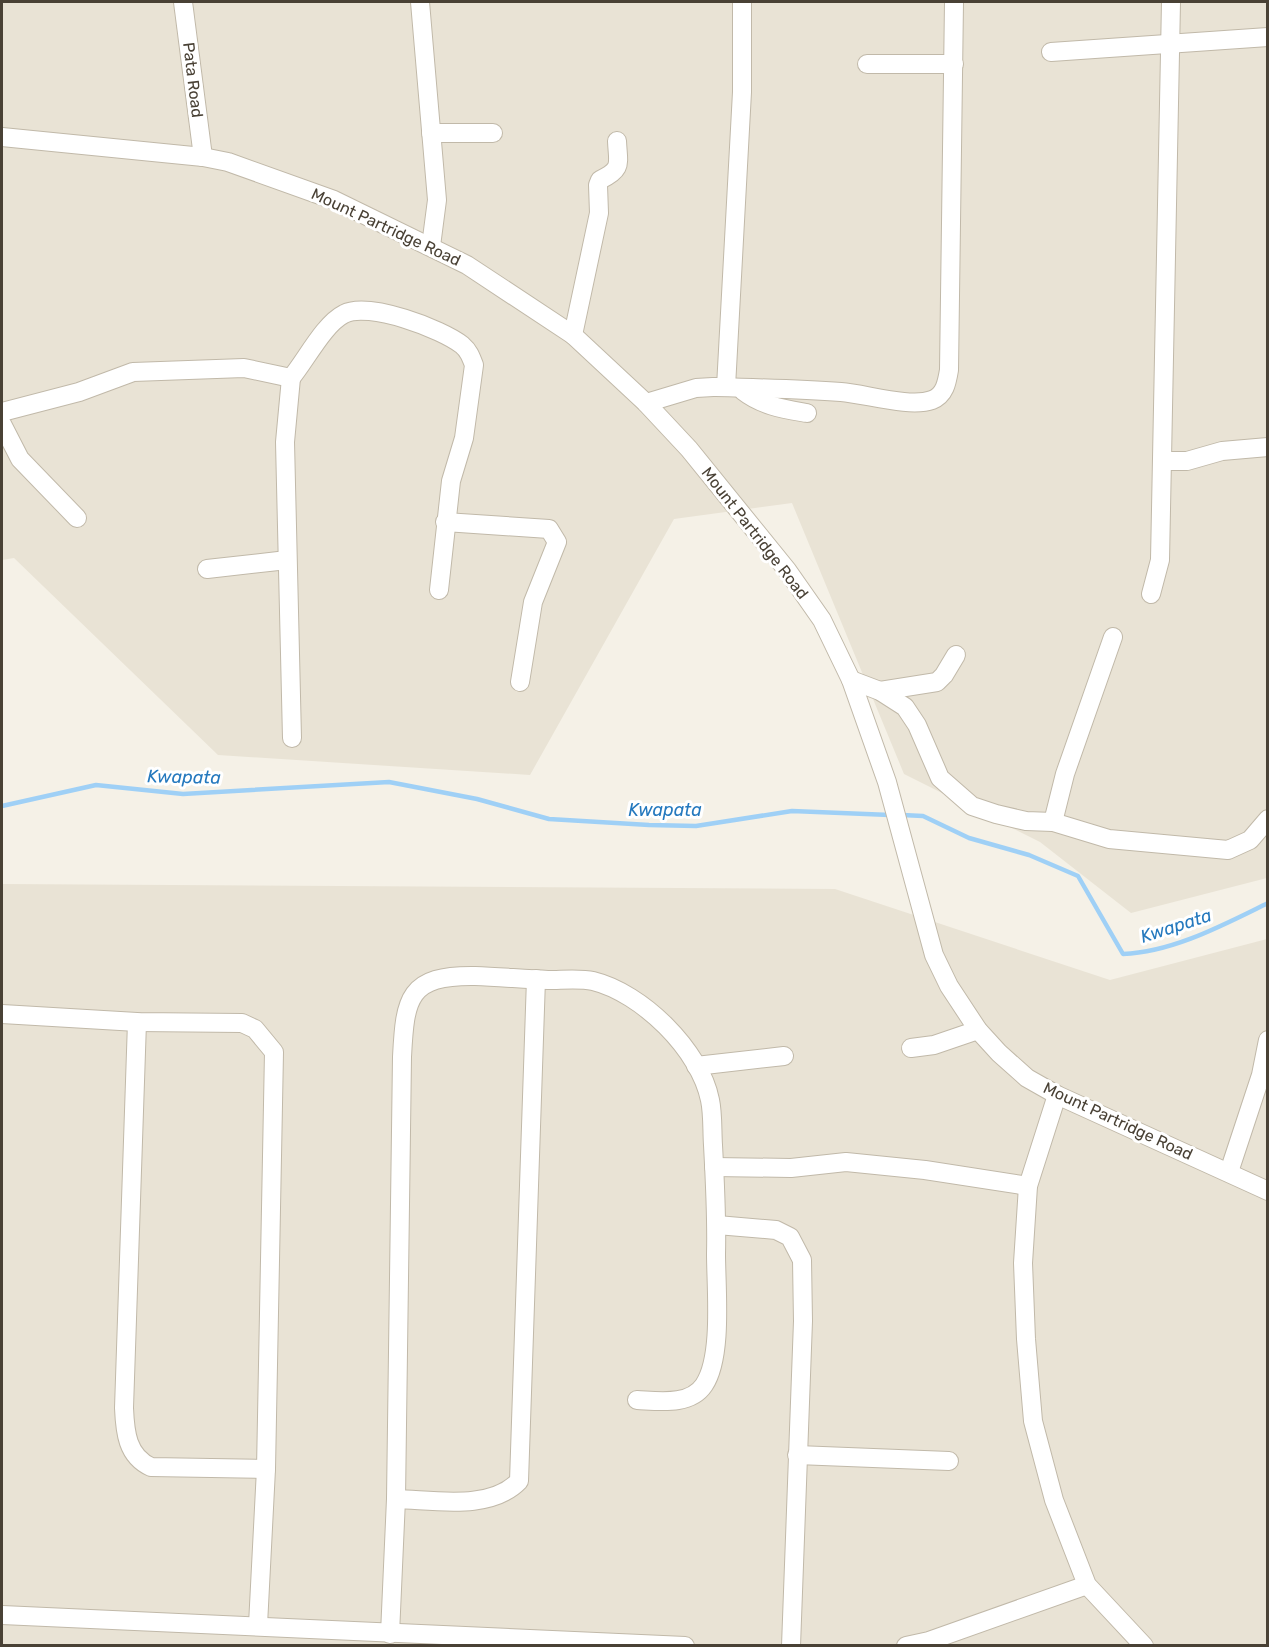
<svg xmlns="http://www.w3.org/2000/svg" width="1269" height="1647" font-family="Rubik,sans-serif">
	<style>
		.residential { fill: #e9e3d5 }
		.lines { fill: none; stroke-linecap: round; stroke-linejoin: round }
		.stream { stroke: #9fd0f6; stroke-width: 4.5 }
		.minor-casing { stroke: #c1b9a9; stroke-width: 20 }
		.minor { stroke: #fff; stroke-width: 18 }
		.labels { text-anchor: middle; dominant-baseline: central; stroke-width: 6; stroke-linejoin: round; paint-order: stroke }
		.street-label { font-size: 16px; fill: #494135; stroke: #fff }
		.water-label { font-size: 18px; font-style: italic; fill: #2579be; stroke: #fff }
	</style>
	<rect width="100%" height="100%" fill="#f5f1e7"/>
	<g class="residential">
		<path d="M2,2H1267V878L1131,913L1040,842L904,774L792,503L674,519L530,775L218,755L14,558L2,560Z"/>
		<path d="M2,884L835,889L1110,980L1267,939V1645L2,1646Z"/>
	</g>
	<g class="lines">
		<g class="stream">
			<path d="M2,806L96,785L183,794L389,782L477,799L549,819L649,825L696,826L792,811L890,815"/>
			<path d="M902,815L923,816L969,838L1029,855L1078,876L1123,954C1173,952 1223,925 1268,903"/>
		</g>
		<g class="minor-casing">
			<g id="minor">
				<path d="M183,2L203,157"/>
				<path d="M420,2L437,200L431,246"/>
				<path d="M1051,52L1268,37"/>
				<path d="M867,64H954"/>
				<path d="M431,133H493"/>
				<path d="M2,137L203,157L228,162L334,200L467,265L573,335L646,403L689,449L787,570L822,620L851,680L887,782L934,955L949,986L978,1030L999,1053L1027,1078L1057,1095L1268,1191"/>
				<path d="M573,335L599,213L598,185L600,180C623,169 618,164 617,141"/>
				<path d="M291,378L285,442L292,738"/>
				<path d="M726,387L742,92V2"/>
				<path d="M743,391C762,406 784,409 807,413"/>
				<path d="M646,403L696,388L713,387C755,388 799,389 841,392C866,394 910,408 932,400C945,395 947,382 949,370L954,2"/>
				<path d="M2,412L79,392L133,372L244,368L291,378C306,360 324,324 344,314C368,301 442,329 462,345C469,351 471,357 474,365L464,438L451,481L439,590"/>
				<path d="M2,424L20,459L77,518"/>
				<path d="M1163,461H1187L1222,451L1268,447"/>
				<path d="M445,522L549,529L557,542L533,602L520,682"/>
				<path d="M207,569L287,560"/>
				<path d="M1151,594L1160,560L1171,2"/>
				<path d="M851,680L880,691L905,707L917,725L940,778L972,806L996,814L1026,821L1053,822L1109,839L1228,850L1250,840L1268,819"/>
				<path d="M880,691L937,682L944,675L956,655"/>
				<path d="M1053,822L1065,774L1113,637"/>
				<path d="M2,1014L137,1022L242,1023L255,1029L274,1052L266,1469L258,1625"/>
				<path d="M137,1022L124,1408C125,1432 127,1456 151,1467L266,1469"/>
				<path d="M911,1048L934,1045L978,1030"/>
				<path d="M696,1066L784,1056"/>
				<path d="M1057,1095L1028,1186L1023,1263L1026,1339L1033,1421L1054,1500L1087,1585L1144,1646"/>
				<path d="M714,1167L791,1168L846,1162L925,1170L1028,1186"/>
				<path d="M1229,1172L1261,1075L1268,1040"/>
				<path d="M717,1225L776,1230L790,1237L802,1260L803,1321L791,1646"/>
				<path d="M797,1455L949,1461"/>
				<path d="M396,1499C435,1500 490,1511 519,1481L536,979"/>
				<path d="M2,1615L685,1646"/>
				<path d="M390,1634L396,1499L402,1057C405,998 408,975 475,976C500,977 524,979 548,980C562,980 580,978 593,981C642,993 700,1050 710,1100C713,1114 712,1131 713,1145C715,1182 717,1218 716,1254C716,1288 723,1357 704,1385C690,1406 659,1401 637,1400"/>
				<path d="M906,1646L929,1641L1087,1585"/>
			</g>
		</g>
		<use href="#minor" class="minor"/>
	</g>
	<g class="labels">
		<g class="street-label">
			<text transform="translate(193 80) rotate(83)">Pata Road</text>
			<text transform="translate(386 227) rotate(25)">Mount Partridge Road</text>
			<text transform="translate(755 533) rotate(52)">Mount Partridge Road</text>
			<text transform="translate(1118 1121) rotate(25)">Mount Partridge Road</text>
		</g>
		<g class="water-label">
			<text transform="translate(184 777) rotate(1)">Kwapata</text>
			<text x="665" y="810">Kwapata</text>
			<text transform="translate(1176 926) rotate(-18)">Kwapata</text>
		</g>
	</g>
	<rect width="1269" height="1647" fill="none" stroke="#494135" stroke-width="6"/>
</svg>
